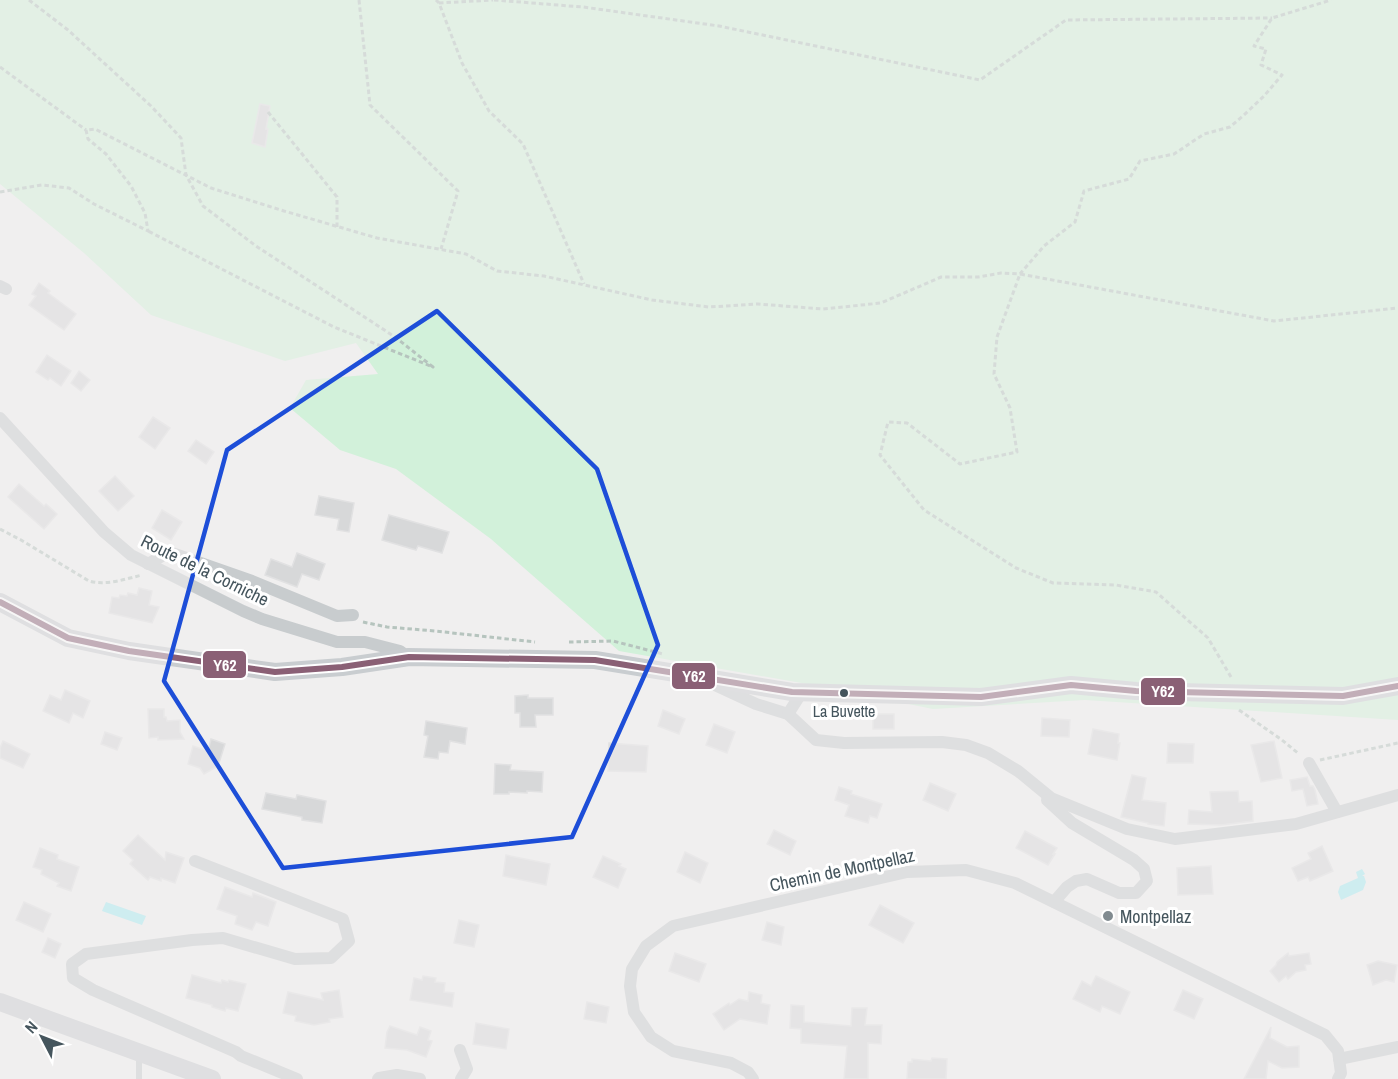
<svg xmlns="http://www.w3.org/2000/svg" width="1398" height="1079" font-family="'Archivo Narrow',sans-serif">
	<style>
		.green { fill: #d2f1da }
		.water { fill: #a4eaf2 }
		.building { fill: #d7d8d9; stroke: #e1e1e2; stroke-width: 1.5 }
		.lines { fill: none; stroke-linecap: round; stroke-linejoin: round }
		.path { stroke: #b6c4be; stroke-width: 3; stroke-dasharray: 4.5 3; stroke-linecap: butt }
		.lane { stroke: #c8ccce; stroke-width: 6 }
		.street { stroke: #c8ccce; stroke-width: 12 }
		.secondary { stroke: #c9cdd0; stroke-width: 18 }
		.bus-1-casing { stroke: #fff; stroke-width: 10 }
		.bus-1 { stroke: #8a6075; stroke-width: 6 }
		.marked { fill: none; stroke: #1d4ed8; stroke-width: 4.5; stroke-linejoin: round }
		.bus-dot { fill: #45555d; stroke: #fff; stroke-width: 2 }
		.poi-dot { fill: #818b90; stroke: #fff; stroke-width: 2 }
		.labels { text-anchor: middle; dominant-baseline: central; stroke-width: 6; stroke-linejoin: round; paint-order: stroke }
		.bus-label { font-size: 16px; fill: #45555d; stroke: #fff }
		.street-label { font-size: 18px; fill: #45555d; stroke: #fff }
		.poi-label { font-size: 18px; fill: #45555d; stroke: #fff; text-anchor: start }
		.line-badge { stroke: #fff; stroke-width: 2 }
		.badge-label { font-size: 16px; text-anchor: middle; font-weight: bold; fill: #fff }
	</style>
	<rect width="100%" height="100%" fill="#f0efef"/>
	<path class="green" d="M0,0H1398V720L1085,700L933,709L830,688L619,651L491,539L396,469L340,450L290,408L306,380L378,374L356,343L285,361L151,315L84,253L0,184Z"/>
	<g class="water">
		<path d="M1362,869L1365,874L1362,876H1364L1366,882L1363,890L1341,900L1338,892L1340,886L1358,878L1356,872Z"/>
		<path d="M106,902L146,916L142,925L102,911Z"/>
	</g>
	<g class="building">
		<path d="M260,104L270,106L266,129H268L265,147L252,143Z"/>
		<path d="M39,283L50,291L48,293L76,314L64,330L29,305L36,296L32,294Z"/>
		<path d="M47,355L71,371L61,386L50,378L48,380L36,372Z"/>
		<path d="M79,371L90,380L81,391L71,383Z"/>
		<path d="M153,417L170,428L155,449L139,437Z"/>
		<path d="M196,440L214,452L206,464L188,451Z"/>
		<path d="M115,476L134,496L118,511L99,491Z"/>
		<path d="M19,484L44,506L46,504L57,514L44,529L8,497Z"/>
		<path d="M319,496L354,503L349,532L337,530L339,519L315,515Z"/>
		<path d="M162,510L182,522L171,540L152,528Z"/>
		<path d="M389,515L449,532L442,553L418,546L416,550L382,540Z"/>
		<path d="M297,553L325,564L319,580L302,574L297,587L265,575L271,559L292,567Z"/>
		<path d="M139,588L152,591L149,605L159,607L152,623L109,613L112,597L119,598L120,595L127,596L128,593L137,595Z"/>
		<path d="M65,690L90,701L83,718L73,713L69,723L43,711L50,695L61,700Z"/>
		<path d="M528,695V698H553V715H535L536,727H520V713H515V696Z"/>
		<path d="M148,709H164V717H166L167,721L180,720V732L184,739L158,740V737L149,738Z"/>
		<path d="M663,710L685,719L679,734L658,726Z"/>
		<rect x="873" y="714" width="21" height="15"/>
		<path d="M1042,718L1070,720L1069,737L1041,736Z"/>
		<path d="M426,721L467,728L465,744L450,741L448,753L439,752L438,759L424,757L428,736L424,735Z"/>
		<path d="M714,724L735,732L727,753L706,745Z"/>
		<path d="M1093,729L1119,734L1118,743H1120L1117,760L1088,754Z"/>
		<path d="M105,732L122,738L117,750L101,744Z"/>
		<path d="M211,739L225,744L218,766L204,774L200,768L188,764L193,746L208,751Z"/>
		<path d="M3,741L30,754L23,768L0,758V748Z"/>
		<path d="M1274,741L1282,778L1261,782L1251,745Z"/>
		<path d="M609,743L648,746L646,772L608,771Z"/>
		<path d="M1168,743L1194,744L1193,763H1167Z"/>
		<path d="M495,764L511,765L510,770L543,772L542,792L527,791V793L509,792V794H494Z"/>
		<path d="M1132,775L1146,778L1142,800L1166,803L1164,826L1148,824V823L1121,817Z"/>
		<path d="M1307,777L1310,786H1313L1315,790L1318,804L1307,806L1303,789L1292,791L1290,780Z"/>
		<path d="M930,783L956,794L948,811L923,800Z"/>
		<path d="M839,787L852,791L851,794L882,804L877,818L870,816L868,823L845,816L849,805L835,800Z"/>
		<path d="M1238,791L1239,802L1252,801L1253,821L1221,825L1188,824L1189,810L1212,812L1210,792Z"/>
		<path d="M266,793L296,799L297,795L326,801L322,823L302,820V817L262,809Z"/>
		<path d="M774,830L796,841L790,855L767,844Z"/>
		<path d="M1025,831L1057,848L1053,854H1055L1048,865L1016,848Z"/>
		<path d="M138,835L165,860L166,852L184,858L175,883L161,878V881L150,877L148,880L130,864L133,860L123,851Z"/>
		<path d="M1322,846L1333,871L1310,881L1308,877L1298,881L1292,868L1311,859L1308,853Z"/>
		<path d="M40,848L58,855L57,859L79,867L71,891L57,886L59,883L41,874L42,870L33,867Z"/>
		<path d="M685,852L708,863L700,883L677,872Z"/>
		<path d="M506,855L550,864L546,885L503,876Z"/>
		<path d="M603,856L621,864L619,866L626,869L618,888L593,877Z"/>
		<path d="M1211,866L1213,894L1178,895L1177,868Z"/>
		<path d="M225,887L252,897L253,893L276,902L268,926L256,922L252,930L235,924L237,916L217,909Z"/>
		<path d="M24,902L51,914L43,932L16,920Z"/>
		<path d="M880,905L914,923L903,943L869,925Z"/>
		<path d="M459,920L479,925L474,947L454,943Z"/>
		<path d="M767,922L784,927L781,945L762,940Z"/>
		<path d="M48,938L61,944L55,958L42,952Z"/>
		<path d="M675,953L706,964L699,982L669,971Z"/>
		<path d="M1288,953L1289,956L1309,953L1311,964L1305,965L1306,970L1296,972L1288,979L1286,976L1279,982L1270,971L1276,965L1277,962Z"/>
		<path d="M1378,961L1397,965L1394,982L1386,980L1373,985L1367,965Z"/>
		<path d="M192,975L221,983L222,980L228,982L229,980L246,984L238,1011L226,1008L225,1011L212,1007V1005L186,998Z"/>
		<path d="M423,976L436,978L435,982L445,983L444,992L454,993L452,1007L410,1000L414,978L422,980Z"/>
		<path d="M1096,976L1130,992L1120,1014L1102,1006L1100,1012L1073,999L1082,981L1091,986Z"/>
		<path d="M339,990L343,1017L329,1019L330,1022L314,1025L295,1021L296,1016L283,1013L288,992L323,1000L321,993Z"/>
		<path d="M1183,990L1203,999L1194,1019L1174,1010Z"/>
		<path d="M749,992L762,995L761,1003L770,1005L767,1024L740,1019L724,1030L713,1014L729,1003L730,1005L739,999L748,1001Z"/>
		<path d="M587,1002L609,1007L606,1023L584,1019Z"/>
		<path d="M791,1005L804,1006V1022L851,1026L852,1008H867L865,1025H882L881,1044L868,1043V1079H844L847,1046L801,1043V1029L790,1028Z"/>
		<path d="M476,1023L509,1029L506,1049L473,1044Z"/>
		<path d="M390,1026L417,1035L420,1027L431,1031L428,1040L432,1041L426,1057L407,1050L385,1048L387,1032Z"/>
		<path d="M1271,1027L1270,1038L1287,1047L1299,1046V1067L1282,1068L1268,1061L1266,1079H1244Z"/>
		<path d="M932,1058L947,1059L946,1079H907L908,1062H912V1059L931,1061Z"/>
	</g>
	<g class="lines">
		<g class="path">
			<path d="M29,0L68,30L151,106L181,138L186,175L203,206L256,246L395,337L433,367L334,327L148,231"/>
			<path d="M359,0L370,105L458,191L441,249"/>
			<path d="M436,0L439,3L462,63L489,111L523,144L584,284"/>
			<path d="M494,0L583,7L719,26L980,80L1066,20L1272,18"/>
			<path d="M439,3L493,0"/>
			<path d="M0,67L86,130"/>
			<path d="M268,112L337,197V227"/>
			<path d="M0,192L42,185L69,188L94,204L148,231L145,213L131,186L106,154L88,139L86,130L95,129L211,188L284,211L377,238L466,254L497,271L544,276L652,300L709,307L758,304L823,309L881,303L941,277H978L1001,273L1020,274L1044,246L1075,222L1084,191L1129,179L1140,161L1174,154L1204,134L1230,127L1244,115L1264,96L1282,75L1261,65L1266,49L1254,46L1272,18L1331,0"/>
			<path d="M0,529L21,540L89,581C106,586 125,579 142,575"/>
			<path d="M363,622L387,627L435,631L535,642"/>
			<path d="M569,642L613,641L663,654"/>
			<path d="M1231,677L1208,638L1156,592L1116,585L1053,583L1016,568L924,510L880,455L888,422L907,423L960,464L1017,452L1010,408L994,374L997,337L1020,274L1274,321L1398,308"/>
			<path d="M1239,710L1282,740L1299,754"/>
			<path d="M1320,760L1398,743"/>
		</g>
		<path class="lane" d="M139,1079V1054"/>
		<g class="street">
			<path d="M0,286L6,289"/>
			<path d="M0,418L104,532L131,555L243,611L262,619L337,642H365L400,651L408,657"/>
			<path d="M148,564L169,552L252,581L337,616L353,615"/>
			<path d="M715,685L756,704L788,714L816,740L844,743L942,742L966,745L988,753L1018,771L1051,798L1127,829L1175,839L1296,824L1398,795"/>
			<path d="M788,714L802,692"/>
			<path d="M1309,763L1337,812"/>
			<path d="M1047,800L1072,823L1134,860L1144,869L1147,881L1136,893H1119L1087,879L1076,881L1067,887L1054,902"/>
			<path d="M195,861L343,919L349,941L331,958L295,959L223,938L192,940L86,954L72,964L73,978L93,990L236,1052L241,1056L297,1079"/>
			<path d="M460,1050L467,1069L461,1079"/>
			<path d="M1339,1059L1398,1047"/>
			<path d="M378,1079L379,1078L397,1075L420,1079"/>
			<path d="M753,1079L748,1072L731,1063L673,1051L651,1037L634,1012L630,986L632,969L646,946L673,926L907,872L966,870L1015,883L1325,1035L1338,1051L1341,1073L1338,1079"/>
		</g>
		<g class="secondary">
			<path d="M0,602L68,638L129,651L275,672L342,667L409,657L595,660L792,692L981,697L1071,685L1136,691L1343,696L1398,686"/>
			<path d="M0,1002L212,1079"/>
		</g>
		<g class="bus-1-casing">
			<path id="bus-1" d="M0,602L68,638L129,651L275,672L342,667L409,657L595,660L792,692L981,697L1071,685L1136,691L1343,696L1398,686"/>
		</g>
		<use href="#bus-1" class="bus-1"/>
	</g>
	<path d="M0 0H1398V1079H0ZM437,311L597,469L658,645L572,837L283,868L164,681L227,450Z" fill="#f0efef" fill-opacity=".55" fill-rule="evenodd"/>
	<path class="marked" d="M437,311L597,469L658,645L572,837L283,868L164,681L227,450Z"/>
	<circle class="bus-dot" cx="844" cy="693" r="5"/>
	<circle class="poi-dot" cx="1108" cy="916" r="6"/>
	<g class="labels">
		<g class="bus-label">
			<text x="844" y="711">La Buvette</text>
		</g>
		<g class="street-label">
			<text transform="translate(205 570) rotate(26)">Route de la Corniche</text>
			<text transform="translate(842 870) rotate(-12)">Chemin de Montpellaz</text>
		</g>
		<g class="poi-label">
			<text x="1120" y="916">Montpellaz</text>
		</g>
	</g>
	<g class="line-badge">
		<rect x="202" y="650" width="45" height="29" rx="6" fill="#8a6075"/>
		<rect x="671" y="662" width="45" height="28" rx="6" fill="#8a6075"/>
		<rect x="1140" y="677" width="46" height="29" rx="6" fill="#8a6075"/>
	</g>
	<g class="badge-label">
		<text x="225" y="671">Y62</text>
		<text x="694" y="682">Y62</text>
		<text x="1163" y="697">Y62</text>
	</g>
	<g transform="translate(42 1037) rotate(312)" stroke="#ffffff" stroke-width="4.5" paint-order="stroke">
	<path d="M0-4.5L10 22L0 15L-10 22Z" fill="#45555d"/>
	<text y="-9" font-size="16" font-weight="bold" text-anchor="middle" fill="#45555d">N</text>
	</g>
</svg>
